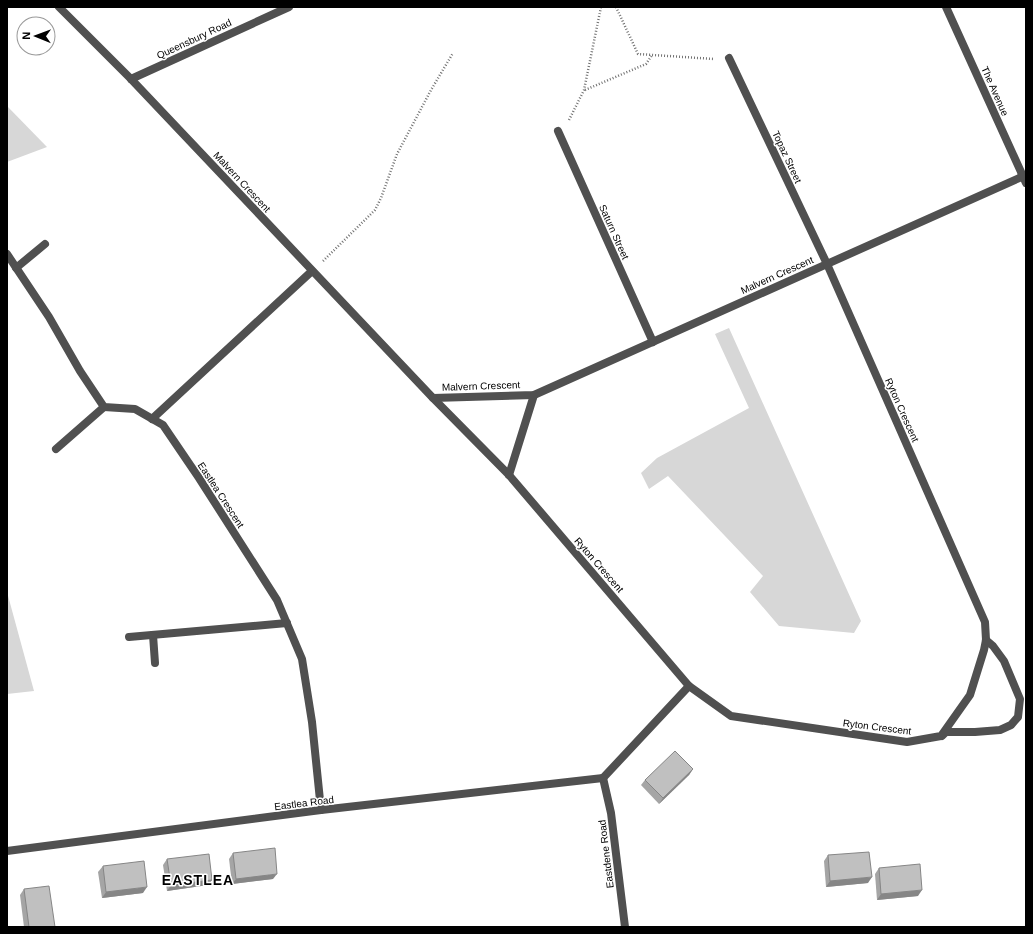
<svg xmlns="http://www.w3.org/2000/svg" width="1033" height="934" font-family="Helvetica,sans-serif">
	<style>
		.green { fill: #d7d7d7 }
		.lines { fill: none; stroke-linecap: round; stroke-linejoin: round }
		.path { stroke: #727272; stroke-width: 2.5; stroke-dasharray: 1 2; stroke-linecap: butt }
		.minor { stroke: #505050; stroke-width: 8 }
		.tertiary { stroke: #505050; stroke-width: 8 }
		.wall { fill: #a5a5a5 }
		.shaded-wall { fill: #868686 }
		.building { fill: #c0c0c0; stroke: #868686 }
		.labels { text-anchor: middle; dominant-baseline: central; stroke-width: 3; stroke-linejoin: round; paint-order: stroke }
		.street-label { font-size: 10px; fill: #000; stroke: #fff }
		.district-label { font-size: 14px; font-weight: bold; letter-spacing: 1px; fill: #000; stroke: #fff }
	</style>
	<rect width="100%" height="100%" fill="#fff"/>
	<g class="green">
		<path d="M7,106L47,147L7,162Z"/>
		<path d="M729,328L861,621L854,633L779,626L750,592L763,576L668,476L649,489L641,473L657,458L749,408L715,334Z"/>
		<path d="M7,592L34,691L7,694Z"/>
	</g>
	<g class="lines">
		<g class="path">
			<path d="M616,7L638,54L714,59"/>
			<path d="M585,90L646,64L652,55"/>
			<path d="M569,120L584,90L601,7"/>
			<path d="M323,261L375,210L381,198L397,154L431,90L453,53"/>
		</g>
		<g class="minor">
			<path d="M59,7L131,79L433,398L534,395L1026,175"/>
			<path d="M131,79L289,7"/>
			<path d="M558,131L653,342"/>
			<path d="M7,254L49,317L80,371L104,407L135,409L163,425L199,478L277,600L302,659L312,722L321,810"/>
			<path d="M16,268L45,244"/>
			<path d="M433,398L509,475L689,686L731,716L907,742L941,736L970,695L984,650L986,640L985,622L827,264L729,58"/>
			<path d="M152,419L312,271"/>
			<path d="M56,449L104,407"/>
			<path d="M509,475L534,395"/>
			<path d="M153,635L155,663"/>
			<path d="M129,637L287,623"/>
			<path d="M942,736L946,732H975L1000,730L1011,725L1018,717L1020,699L1004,661L993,646L986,640"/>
			<path d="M603,778L611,813L625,927"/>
			<path d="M603,778L689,686"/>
			<path d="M7,851L321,810L603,778"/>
		</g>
		<path class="tertiary" d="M946,7L1026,183"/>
	</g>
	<g class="wall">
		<path d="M693,769L689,775L659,804L641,785L645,780Z"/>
		<path d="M233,853L273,879L232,884L229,859Z"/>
		<path d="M828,855L868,883L826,887L824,861Z"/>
		<path d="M167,859L212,880L208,885L167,891L163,865Z"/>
		<path d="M103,866L143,893L102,898L98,872Z"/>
		<path d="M879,868L918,896L877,900L875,874Z"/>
		<path d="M24,889L55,927H24L20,895Z"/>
	</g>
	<g class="shaded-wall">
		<path d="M693,769L689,775L659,804L663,798Z"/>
		<path d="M277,874L273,879L232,884L236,879Z"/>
		<path d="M872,877L868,883L826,887L830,881Z"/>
		<path d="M212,880L208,885L167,891L171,885Z"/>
		<path d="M147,887L143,893L102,898L106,892Z"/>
		<path d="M922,890L918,896L877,900L881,894Z"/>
	</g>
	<g class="building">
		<path d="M675,751L693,769L663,798L645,780Z"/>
		<path d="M275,848L277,874L236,879L233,853Z"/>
		<path d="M869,852L872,877L830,881L828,855Z"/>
		<path d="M209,854L212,880L171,885L167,859Z"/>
		<path d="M144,861L147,887L106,892L103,866Z"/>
		<path d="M920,864L922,890L881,894L879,868Z"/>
		<path d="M49,886L55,927H29L24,889Z"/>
	</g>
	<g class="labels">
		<g class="street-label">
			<text transform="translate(194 39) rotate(-25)">Queensbury Road</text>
			<text transform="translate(995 91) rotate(66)">The Avenue</text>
			<text transform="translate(787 157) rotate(65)">Topaz Street</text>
			<text transform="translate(242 182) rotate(47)">Malvern Crescent</text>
			<text transform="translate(614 232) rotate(66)">Saturn Street</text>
			<text transform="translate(777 275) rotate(-24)">Malvern Crescent</text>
			<text transform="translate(481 386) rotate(-2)">Malvern Crescent</text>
			<text transform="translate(902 410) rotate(66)">Ryton Crescent</text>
			<text transform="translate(221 495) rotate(57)">Eastlea Crescent</text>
			<text transform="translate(599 565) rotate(49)">Ryton Crescent</text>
			<text transform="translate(877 727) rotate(7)">Ryton Crescent</text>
			<text transform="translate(304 803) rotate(-7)">Eastlea Road</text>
			<text transform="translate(606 854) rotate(-97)">Eastdene Road</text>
		</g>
		<g class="district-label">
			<text x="198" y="880">EASTLEA</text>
		</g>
	</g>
	<rect width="1033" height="934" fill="none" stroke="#000000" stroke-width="16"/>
	<g transform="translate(36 36) rotate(271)"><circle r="19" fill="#ffffff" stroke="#999999"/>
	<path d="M0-3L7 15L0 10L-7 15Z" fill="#000000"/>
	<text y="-6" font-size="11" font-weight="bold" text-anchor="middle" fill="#000000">N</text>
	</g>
</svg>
